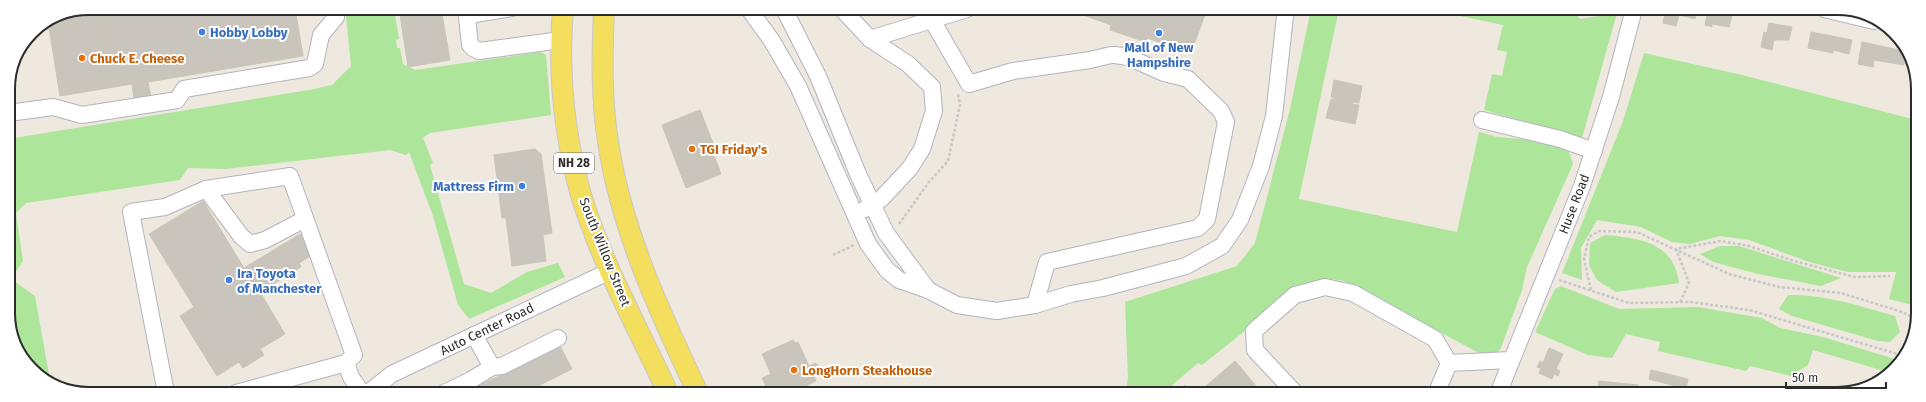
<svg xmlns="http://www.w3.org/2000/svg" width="1926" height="402" font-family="'Fira Sans',sans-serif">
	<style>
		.green { fill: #ade59a }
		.building { fill: #c9c5bd; stroke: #c9c5b7 }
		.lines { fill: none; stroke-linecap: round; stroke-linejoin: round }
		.minor-casing { stroke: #b2b3c0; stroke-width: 18 }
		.major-casing { stroke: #c8c8c8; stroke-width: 22 }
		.path { stroke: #c8c8c8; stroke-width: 2.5; stroke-dasharray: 3 2; stroke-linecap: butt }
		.minor { stroke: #fff; stroke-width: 16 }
		.major { stroke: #f4de5d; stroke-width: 20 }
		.shop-dot { fill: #3f7fe0; stroke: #fff; stroke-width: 1.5 }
		.food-dot { fill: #e8710a; stroke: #fff; stroke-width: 1.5 }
		.labels { text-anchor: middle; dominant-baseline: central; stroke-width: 4; stroke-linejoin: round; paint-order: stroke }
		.shield { fill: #fff; stroke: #6b6b6b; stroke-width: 1 }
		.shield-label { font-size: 12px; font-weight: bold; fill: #2c2c2c }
		.shop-label { font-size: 13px; font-weight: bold; fill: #366cbe; stroke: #fff; text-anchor: start }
		.food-label { font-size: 13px; font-weight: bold; fill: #c56008; stroke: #fff; text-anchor: start }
		.street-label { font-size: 13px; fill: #2c2c2c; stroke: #fff }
		.rim { fill: none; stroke: #2c2c2c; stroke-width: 2 }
	</style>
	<rect width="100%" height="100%" fill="#eee8de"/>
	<g class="green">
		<path d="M347,8H394L399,39L396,40L397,48H400L403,64L415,70L541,52L546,55L551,115L430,133L423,138L433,163L430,165L464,284L491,293L527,272L558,263L565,277L469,319L458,305L433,216L409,152L406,155L390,150L226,169L188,168L180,180L26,203L16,213L23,261L11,279L35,296L50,380L32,370L10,329L8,139L309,90L332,85L351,66L346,16Z"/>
		<path d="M1311,9H1339L1299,199L1457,232L1479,132L1497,137L1545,141L1569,152L1573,164L1527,267L1522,290L1501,348L1496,354H1481L1344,281L1332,279L1305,283L1202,365L1198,363L1163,393H1126L1128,377L1125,302L1237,266L1255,243L1290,109Z"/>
		<path d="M1427,9H1572L1580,19L1617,13L1582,138L1484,110L1492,74L1502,76L1507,52L1497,50L1503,25Z"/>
		<path d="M1644,53L1742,75L1916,120V306L1889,299L1896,272H1848L1809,262L1749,240L1720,236L1690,244L1672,242L1641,227L1597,220L1581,248L1582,280L1562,273L1623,121Z"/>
		<path d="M1605,235C1639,238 1674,242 1679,283L1616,292L1597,280L1589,265L1590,243Z"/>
		<path d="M1720,246H1739L1841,278L1821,286L1758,274L1713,262L1700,254Z"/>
		<path d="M1561,286L1619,309L1698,307L1762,318L1780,328L1823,337L1898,360L1890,374L1877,379L1881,370L1813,350L1808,365L1791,376L1750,366L1746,371L1658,351L1660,342L1626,334L1612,358L1588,355L1535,332L1555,289Z"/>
		<path d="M1788,295C1825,294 1860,306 1895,316L1900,332L1890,342L1878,341L1792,316L1779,309Z"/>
	</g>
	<g class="building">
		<path d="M89,8H101L114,87L60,96L48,21L58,14Z"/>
		<path d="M101,8H295L303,56L148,82L151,97L134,99L132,84L114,87Z"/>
		<path d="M399,8H441L450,60L408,67Z"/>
		<path d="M1073,9H1207L1191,53L1147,38L1146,42L1110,30L1111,25L1072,11Z"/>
		<path d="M1666,9H1697L1695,19L1679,15L1676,26L1663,23Z"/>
		<path d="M1708,9L1732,15L1729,27L1712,24V27L1705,25Z"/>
		<path d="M48,21L49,29L37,31V28Z"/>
		<path d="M1769,23L1792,27L1789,40H1774L1772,50L1761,47L1764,32L1767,33Z"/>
		<path d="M1811,32L1852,40L1849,54L1833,50V53L1808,48Z"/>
		<path d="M1862,42L1904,51L1906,54L1904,65L1874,60L1873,67L1858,64Z"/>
		<path d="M1334,80L1362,86L1359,103L1352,102V104L1359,105L1355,124L1326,118L1331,99L1342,101L1331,97Z"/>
		<path d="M700,110L715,148L712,150L721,174L686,188L662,125Z"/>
		<path d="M535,149L541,154L552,233L543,235L546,261L512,266L506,218H502L494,155Z"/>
		<path d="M203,201L244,268L300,234L312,255L299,263L301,267L260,292L285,334L260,349L264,355L243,368L239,362L217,376L180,316L194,307L149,234Z"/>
		<path d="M793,340L795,343L798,342L809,366L816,363L821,373L814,376L816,381L791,393H769L762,378L771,374L762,354Z"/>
		<path d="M560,346L572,369L524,393H464Z"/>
		<path d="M1549,348L1563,354L1556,369L1560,371L1558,376L1554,374L1552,379L1539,373L1541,368L1537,367L1540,361L1543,363Z"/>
		<path d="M1235,361L1262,393H1198Z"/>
		<path d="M1651,370L1688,379L1686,389L1649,379Z"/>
		<path d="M1599,381L1638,385L1637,394L1623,392V394H1612V390L1598,389Z"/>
		<path d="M1185,385L1193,393H1174Z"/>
	</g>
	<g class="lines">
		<g class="minor-casing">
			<g id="minor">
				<path d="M512,8L475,14L467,17L470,45L473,48L479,51L561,40"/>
				<path d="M749,9L772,41L798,86L868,244L887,270L899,280L928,290L957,305L997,311L1035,305L1071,294L1103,288L1186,266L1222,246L1240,220L1261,166L1274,116L1285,16L1287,9"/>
				<path d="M784,9L818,76L858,174L886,233L928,290"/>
				<path d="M842,9L870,39L908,64L932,87L934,111L922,149L910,168L881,199L865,209"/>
				<path d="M1824,9L1874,21"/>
				<path d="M932,20L969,84L1013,71L1090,60L1111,55H1115L1128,57L1164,73L1188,79L1221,111L1226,122L1207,219L1198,228L1047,262L1035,305"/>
				<path d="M870,39L967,9"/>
				<path d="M8,113L53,107L82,115L177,100L184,89L309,68L315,64L321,35L336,17L337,8"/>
				<path d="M1482,120L1560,139L1594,151"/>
				<path d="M206,189L241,236L250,244L265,240L305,219"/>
				<path d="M474,335L492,367L502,366L558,338"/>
				<path d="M166,393L131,212L165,207L206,189L290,176L354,355L346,363L351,377L362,393"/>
				<path d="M236,393L346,363"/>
				<path d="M368,393L392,374L610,271"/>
				<path d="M444,393L471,380L492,367"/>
				<path d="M1295,393L1255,350L1254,331L1295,295L1325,287L1353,293L1435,339L1449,363"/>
				<path d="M1436,394L1449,363L1511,360"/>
				<path d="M1498,394L1582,186L1611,97L1634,9"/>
			</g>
		</g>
		<g class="major-casing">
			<g id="major">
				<path d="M563,8C558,70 564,135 581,195C602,264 638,328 668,393"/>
				<path d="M604,8C602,55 601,102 609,148C623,234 661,315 698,393"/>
			</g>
		</g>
		<g class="path">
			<path d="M899,224L929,182L948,161L960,105L958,94"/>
			<path d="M833,255L854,245"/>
			<path d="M1559,280L1629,303L1691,302L1749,310L1901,355"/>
			<path d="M1591,290L1584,259L1589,237L1599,231L1637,232L1729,274L1779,287L1841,293L1902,312L1916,319"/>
			<path d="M1680,302L1689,283L1676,249L1721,241L1749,246L1794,261L1855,277L1890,276"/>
		</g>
		<use href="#minor" class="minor"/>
		<use href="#major" class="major"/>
	</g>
	<g class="shop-dot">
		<circle cx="202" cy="32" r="4"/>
		<circle cx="1159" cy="33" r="4"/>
		<circle cx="522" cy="186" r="4"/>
		<circle cx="229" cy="280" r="4"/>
	</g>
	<g class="food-dot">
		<circle cx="82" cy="58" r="4"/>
		<circle cx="692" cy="149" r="4"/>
		<circle cx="794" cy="370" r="4"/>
	</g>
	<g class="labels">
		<rect class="shield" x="554" y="153" width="40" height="20" rx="3"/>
		<g class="shield-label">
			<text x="574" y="163">NH 28</text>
		</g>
		<g class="shop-label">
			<text x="210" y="32">Hobby Lobby</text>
			<text x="1159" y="47" text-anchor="middle">Mall of New<tspan x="1159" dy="15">Hampshire</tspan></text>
			<text x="514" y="186" text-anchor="end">Mattress Firm</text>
			<text x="237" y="273">Ira Toyota<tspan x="237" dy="15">of Manchester</tspan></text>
		</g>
		<g class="food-label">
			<text x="90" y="58">Chuck E. Cheese</text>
			<text x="700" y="149">TGI Friday's</text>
			<text x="802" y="370">LongHorn Steakhouse</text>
		</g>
		<g class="street-label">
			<text transform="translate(1574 204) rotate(-69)">Huse Road</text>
			<text transform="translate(605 252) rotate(68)">South Willow Street</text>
			<text transform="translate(487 329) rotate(-26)">Auto Center Road</text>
		</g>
	</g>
	<path d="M0 0H1926V402H0ZM89 15H1837A74 74 0 0 1 1911 89V313A74 74 0 0 1 1837 387H89A74 74 0 0 1 15 313V89A74 74 0 0 1 89 15Z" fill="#fff" fill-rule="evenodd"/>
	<path class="rim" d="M89 15H1837A74 74 0 0 1 1911 89V313A74 74 0 0 1 1837 387H89A74 74 0 0 1 15 313V89A74 74 0 0 1 89 15Z"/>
	<path d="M1786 382v6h100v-6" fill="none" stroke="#2c2c2c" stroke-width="2"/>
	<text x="1792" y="382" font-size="12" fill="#2c2c2c" stroke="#ffffff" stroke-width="3" paint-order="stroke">50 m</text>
</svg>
